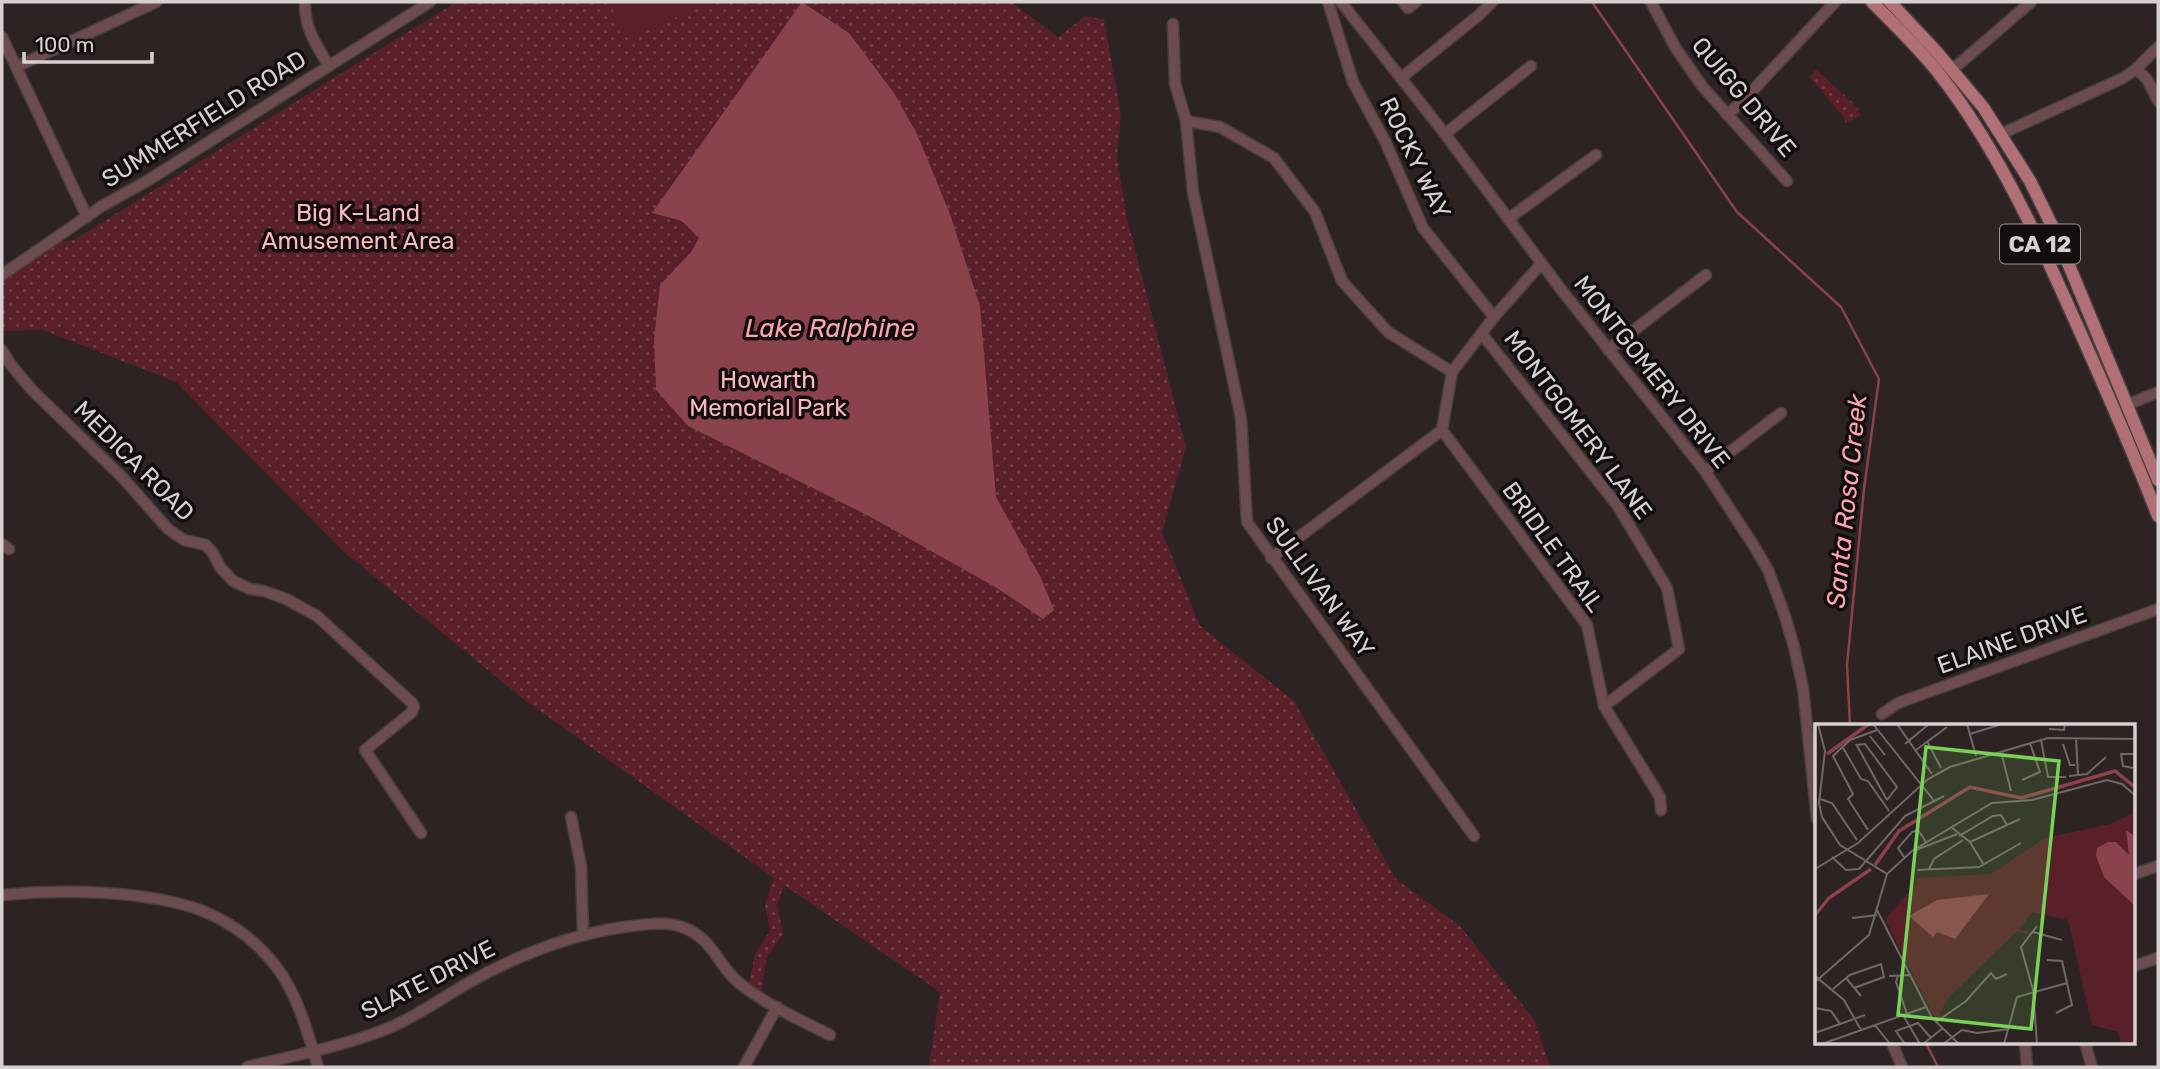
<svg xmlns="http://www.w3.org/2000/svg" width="2160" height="1069" font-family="Rubik,sans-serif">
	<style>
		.park { fill: url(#park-dots) }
		.pitch { fill: #592029 }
		.water { fill: #8a424c }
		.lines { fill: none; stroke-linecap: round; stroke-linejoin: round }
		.stream { stroke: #8a424c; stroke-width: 2.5 }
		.minor-casing { stroke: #483f3f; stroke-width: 13 }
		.major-casing { stroke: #483f3f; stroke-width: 15 }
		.minor { stroke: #6c4c4e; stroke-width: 10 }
		.major { stroke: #b16f76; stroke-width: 12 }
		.labels { text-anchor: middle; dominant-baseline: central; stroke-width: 7; stroke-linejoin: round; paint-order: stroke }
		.shield { fill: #120d0e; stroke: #9c9696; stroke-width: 2 }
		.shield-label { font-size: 23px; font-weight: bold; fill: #d7d0d0 }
		.street-label { font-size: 24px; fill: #d7d0d0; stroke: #120d0e }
		.park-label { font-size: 24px; fill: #fbb9be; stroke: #120d0e }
		.water-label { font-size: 26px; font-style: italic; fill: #faa4ac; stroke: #120d0e }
		.inset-river { fill: none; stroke: #8a424c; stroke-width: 3.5 }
		.inset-road { fill: none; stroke: #716868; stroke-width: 2 }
		.view { fill: #79d157; fill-opacity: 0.15; stroke: #79d157; stroke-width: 3.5 }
		.inset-edge { fill: none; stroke: #d7d0d0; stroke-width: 3.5 }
	</style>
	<defs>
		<pattern id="park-dots" width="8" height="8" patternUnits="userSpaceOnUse" patternTransform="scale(1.75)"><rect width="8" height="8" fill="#592029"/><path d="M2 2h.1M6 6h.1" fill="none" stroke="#703f47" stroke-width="1.8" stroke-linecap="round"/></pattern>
	</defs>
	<rect width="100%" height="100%" fill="#2d2323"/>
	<g class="park">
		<path d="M456,2H1011L1058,37L1086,16L1104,20L1121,114L1117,157L1127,219L1186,447L1162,532L1200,626L1294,701L1396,879L1460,926L1535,1021L1550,1067H929L940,992L784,885L777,905L783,934L766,959L762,991L749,983L755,954L770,931L765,905L774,878L522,698L344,552L176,382L43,330L2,331V280L60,242L74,240Z"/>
		<path d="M1816,69L1857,107L1861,115L1845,123V119L1810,77Z"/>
	</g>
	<path class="pitch" d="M612,2H716L622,38L615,19Z"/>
	<path class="water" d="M802,2L849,33L894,93L917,134L950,214L980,306L996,497L1041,578L1054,610L1043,619L997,588L867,515L688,426L656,390L654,339L660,285L691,252L699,238L682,221L652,213Z"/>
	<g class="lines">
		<g class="stream">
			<path d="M1592,2L1737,212L1841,307L1879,379L1864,489L1847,665L1850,726"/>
			<path d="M1926,1043L1938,1067"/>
		</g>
		<g class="minor-casing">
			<g id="minor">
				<path d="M305,2C304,27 316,45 329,66"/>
				<path d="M1328,2L1353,82L1385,141L1423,228L1494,317"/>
				<path d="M1341,2L1445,134L1563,292L1705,471L1754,546L1768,570L1785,616L1794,647L1803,688L1817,819"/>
				<path d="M1403,2L1408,8L1416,2"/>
				<path d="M1651,2L1675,47L1702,86L1787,181"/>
				<path d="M1173,24L1175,83L1186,121L1193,192L1241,418L1247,522L1474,836"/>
				<path d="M2,37L87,217"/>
				<path d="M16,67L156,2"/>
				<path d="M1951,68L1959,64L2031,2"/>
				<path d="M2136,69L2147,79L2158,101"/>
				<path d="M1401,78L1479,15L1492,2"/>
				<path d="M1727,115L1743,101L1835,2"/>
				<path d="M1186,121L1220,127L1274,158L1315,212L1342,281L1388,332L1452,372"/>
				<path d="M1445,134L1531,66"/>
				<path d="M2001,134L2123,78L2136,69L2158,47"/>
				<path d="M1508,219L1596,155"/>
				<path d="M2,275L102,206L147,181L430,2"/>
				<path d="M1482,334L1617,505L1667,588L1679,649L1604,706"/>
				<path d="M2,350L11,365L32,390L122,477L168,529L184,540L206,545L213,553L220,567L233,581L250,589L264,591L286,599L317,616L412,703L414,707L412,712L365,750L421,833"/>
				<path d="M1608,350L1706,275"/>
				<path d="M2127,405L2158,392"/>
				<path d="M1442,430L1587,625L1604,706L1660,797L1661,810"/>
				<path d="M1705,471L1781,413"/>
				<path d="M2,544L9,549"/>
				<path d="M1271,558L1442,430L1452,372L1494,317L1541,264"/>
				<path d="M1882,714L1898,703L2158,609"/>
				<path d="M571,817L581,866L583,934"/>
				<path d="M2134,874L2158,866"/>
				<path d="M2,895C61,889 147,890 203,911C232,923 259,943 278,969C299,998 308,1034 318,1067"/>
				<path d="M2134,966L2158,958"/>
				<path d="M1892,1043L1902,1067"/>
				<path d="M2025,1043L2027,1067"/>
				<path d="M2085,1043L2092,1067"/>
				<path d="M247,1067C295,1055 346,1046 391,1027C419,1015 443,997 470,982C518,955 569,935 624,927C643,925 664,920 682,927C713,938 716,963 738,982C763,1003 800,1020 830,1035"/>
				<path d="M744,1067L777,1007"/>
			</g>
		</g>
		<g class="major-casing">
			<g id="major">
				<path d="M1872,2C1894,24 1917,46 1937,71C1982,128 2016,193 2047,259C2086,344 2124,429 2158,516"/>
				<path d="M1890,2L1936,51L1983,107L2030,181L2056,234L2158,480"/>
			</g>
		</g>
		<use href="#minor" class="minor"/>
		<use href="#major" class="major"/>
	</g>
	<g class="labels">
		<rect class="shield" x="2000" y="224.5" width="80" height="39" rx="5"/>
		<g class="shield-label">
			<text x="2040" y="244">CA 12</text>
		</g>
		<g class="street-label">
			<text transform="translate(1744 97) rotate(50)">QUIGG DRIVE</text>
			<text transform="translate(204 119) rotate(-32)">SUMMERFIELD ROAD</text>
			<text transform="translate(1415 158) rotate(64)">ROCKY WAY</text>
			<text transform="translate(1652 372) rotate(52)">MONTGOMERY DRIVE</text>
			<text transform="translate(1578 425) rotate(53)">MONTGOMERY LANE</text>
			<text transform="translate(134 461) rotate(45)">MEDICA ROAD</text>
			<text transform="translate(1553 547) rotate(54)">BRIDLE TRAIL</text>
			<text transform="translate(1320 587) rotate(54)">SULLIVAN WAY</text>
			<text transform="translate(2012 640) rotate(-20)">ELAINE DRIVE</text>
			<text transform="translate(428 980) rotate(-27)">SLATE DRIVE</text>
		</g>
		<g class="park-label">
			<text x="358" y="213">Big K–Land<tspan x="358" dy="28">Amusement Area</tspan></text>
			<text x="768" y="380">Howarth<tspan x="768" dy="28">Memorial Park</tspan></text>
		</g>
		<g class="water-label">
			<text x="830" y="328">Lake Ralphine</text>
			<text transform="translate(1847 501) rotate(-84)">Santa Rosa Creek</text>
		</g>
	</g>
	<g transform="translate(1815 724)">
		<rect width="320" height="320" fill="#2d2323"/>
		<path d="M319,71L321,73L320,318L306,320L303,308L277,301L253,196L218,188L204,205L216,209L215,211L202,207L133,274L121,297L70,195L101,160L100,154L176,150L230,114L295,100L317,90Z" fill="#592029"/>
		<path d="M311,106L320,112V182L289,153L281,132L282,124L293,118H301L314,131ZM174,170L140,215L122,208L118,213L94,192L122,176Z" fill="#8a424c"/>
		<path class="inset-river" d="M12,30L54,0M60,141L84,107L155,63L206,74L300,47L321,64M0,191L14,174L56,145"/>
		<path class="inset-road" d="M58,0L120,78M82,0L117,50M152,0L161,32M234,5L249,6L250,0M155,10L184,1M55,12L70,31M261,14L263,51M226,16L233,53H251M112,17L126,44M41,20L72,76M90,20L114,0M248,20L255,41H260M41,21L50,20L82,63L72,76M27,22L46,55L53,57L74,87M101,26L132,3M186,28L196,67M318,44L308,42L306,30H321M254,52L272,50L291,33M207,56L225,48L215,19M5,75L17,79L42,116M136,103L155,118L169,141M53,106L33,75L38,70L18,32L35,16L62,6M144,112L178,92L186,91L192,101M155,118L205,95M101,126L142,110M17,133L31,146L44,145L90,92L129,72M89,133L83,124L97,108L103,106L111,118M0,145L43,119L113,55L135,43L233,14L321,15M114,145L119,135L148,116M102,146L164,143L206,119M72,150L97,127L177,79L217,76L292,56L307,60L321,72M62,186L117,294L144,320M37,194L62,191M218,208L247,216M232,236L247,237L257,281L241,289M0,252L29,276L46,306M74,252L96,251M83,252L81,258L92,290M31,254L46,272M0,258L54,211L72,150L25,121L7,93L4,79L10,27L3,0M18,265L35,251L66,240L69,253L39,264M0,284L16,287L25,300M88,291L105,320M121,298L151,277L176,249L181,255L192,250M60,301L75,320M0,309L50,291M7,320L111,283M90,320L81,307L103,299L116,314M108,320L128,304M128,320L147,306L162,309L194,305M189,320L202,273L252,259M222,320L218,266L206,223L222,202"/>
		<path class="view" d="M111,23L244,37L216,305L83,291Z"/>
		<rect width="320" height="320" class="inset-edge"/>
	</g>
	<rect width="2160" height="1069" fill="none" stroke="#d7d0d0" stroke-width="7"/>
	<path d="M24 52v10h128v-10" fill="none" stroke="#d7d0d0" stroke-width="3.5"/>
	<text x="35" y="52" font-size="21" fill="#d7d0d0" stroke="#120d0e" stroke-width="5" paint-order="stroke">100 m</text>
</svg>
